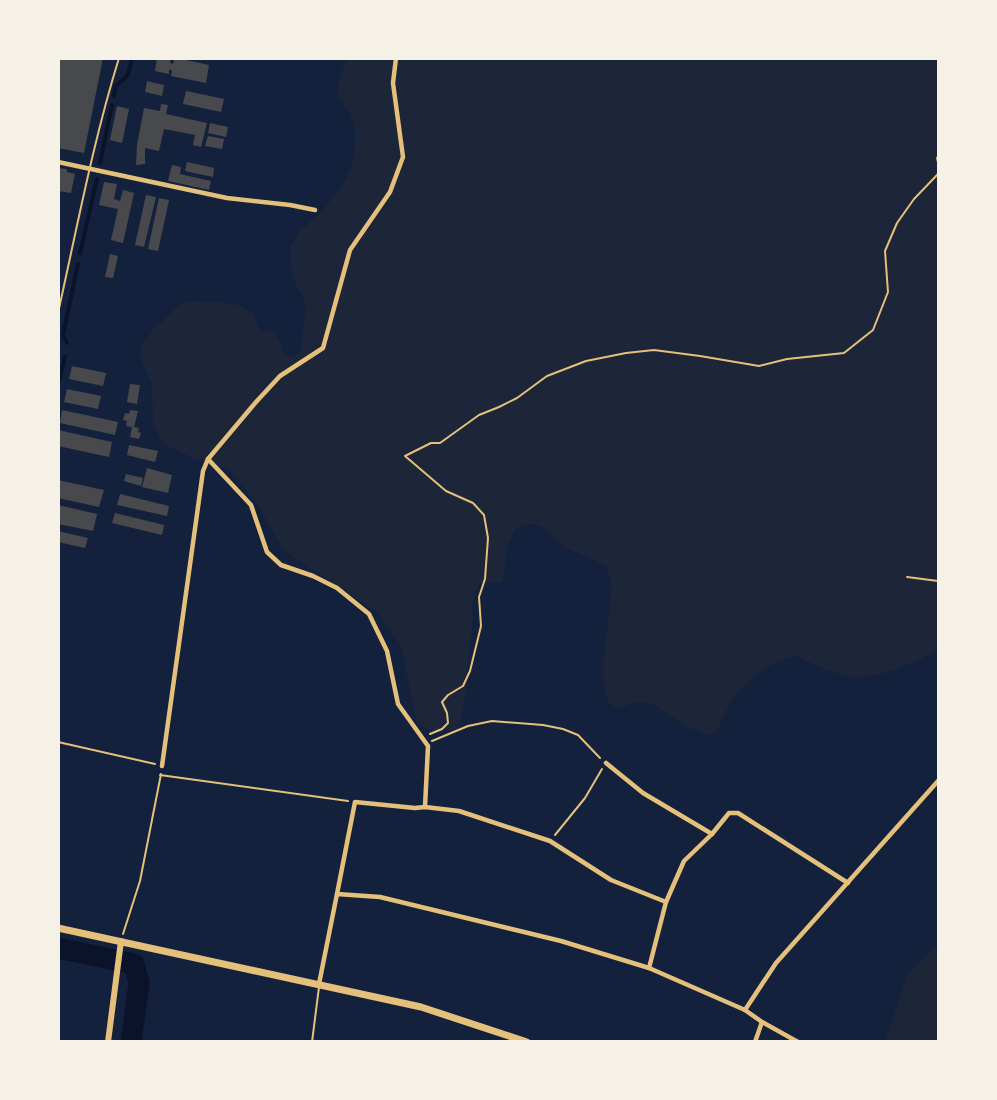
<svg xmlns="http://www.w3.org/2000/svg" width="997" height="1100" font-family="Barlow,sans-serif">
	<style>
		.green { fill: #1d2539 }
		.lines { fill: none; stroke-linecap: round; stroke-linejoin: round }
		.stream { stroke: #0b132b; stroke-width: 4 }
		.river { stroke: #0b132b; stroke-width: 21 }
		.building { fill: #48494c }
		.path { stroke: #e5c07b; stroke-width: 2 }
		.service { stroke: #e5c07b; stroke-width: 2 }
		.minor { stroke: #e5c07b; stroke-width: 4.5 }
		.tertiary { stroke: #e5c07b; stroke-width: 6 }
		.secondary { stroke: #e5c07b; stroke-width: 7 }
	</style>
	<rect width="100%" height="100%" fill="#14213d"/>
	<g class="green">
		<path d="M347,59H938V651C907,664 875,684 839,674C824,669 810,662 795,656L777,662L762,670L734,695L717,730L710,736L685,726L655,705L637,701L618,709L610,704L605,695L603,666L612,586L607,566L564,547L543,527L535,524H525L516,528L508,545L502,582L479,583L471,610L473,618L465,699L460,723L453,730L434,731L417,724L401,646L379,613L283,550L260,508L230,470L195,459L168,446L161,440L153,424L152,384L140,358L141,347L152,331L181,303L191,301L228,303L237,305L245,308L253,314L260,331C278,329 278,338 284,353L292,357L301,352L306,304L292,276L290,248L299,232L322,211L341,188L351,168L355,149V130L349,111L337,96L339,78Z"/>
		<path d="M938,946V1041H885L907,976L920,961Z"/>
	</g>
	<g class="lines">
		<g class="stream">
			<path d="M114,96L115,87L128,75L132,58"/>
			<path d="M100,163L112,105"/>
			<path d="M80,253L97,179"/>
			<path d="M67,343L63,335L78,264"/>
			<path d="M58,385L65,357"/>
		</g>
		<path class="river" d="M58,948L134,964L139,983L131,1042"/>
	</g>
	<g class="building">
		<path d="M58,58H103L84,153L58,148Z"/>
		<path d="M157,58H171L170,63L173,64L175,58H177L209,65L206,83L171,76L172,70H169V74L155,71Z"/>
		<path d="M147,81L164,85L162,96L145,92Z"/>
		<path d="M186,91L224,99L221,112L183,104Z"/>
		<path d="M161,104L168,105L166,114L207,123L201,147L193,145L195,135L164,129L159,151L145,148V164L136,165L137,145L144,108L160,111Z"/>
		<path d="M117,106L129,109L122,143L110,140Z"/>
		<path d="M210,123L228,127L226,137L208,133Z"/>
		<path d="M208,136L224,139L222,149L205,146Z"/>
		<path d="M187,162L214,168L213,177L185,171Z"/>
		<path d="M172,165L181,167L180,174L211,181L209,190L168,181Z"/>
		<path d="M58,168L67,169V172L75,174L71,193L58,191Z"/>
		<path d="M104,182L117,184L114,199L120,201L123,190L134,193L123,243L111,240L118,209L99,205Z"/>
		<path d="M146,195L156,197L144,247L135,245Z"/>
		<path d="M159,198L169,200L158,251L148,249Z"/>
		<path d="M110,254L118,256L113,278L105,277Z"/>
		<path d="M72,366L106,373L103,386L69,379Z"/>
		<path d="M130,384L140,385L137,404L127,402Z"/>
		<path d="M67,389L101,396L98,409L64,402Z"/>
		<path d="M62,410L118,422L115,435L60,423Z"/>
		<path d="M130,410L138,411L134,427L139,428L138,432L141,433L139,439L130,437L132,427L126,426L127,421L123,420L125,413L129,414Z"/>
		<path d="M58,430L112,442L109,457L58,446Z"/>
		<path d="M129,445L158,451L155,462L127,455Z"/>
		<path d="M147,468L172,475L168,493L142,487Z"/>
		<path d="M126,474L143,478L141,486L124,481Z"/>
		<path d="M58,480L104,490L99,507L58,498Z"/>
		<path d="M120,494L169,506L167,516L117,505Z"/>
		<path d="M58,505L97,514L93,531L58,524Z"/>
		<path d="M115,513L164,525L162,535L112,523Z"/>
		<path d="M58,531L88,538L85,548L58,542Z"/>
	</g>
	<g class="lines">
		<g class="path">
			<path d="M938,157L937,158L938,162"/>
			<path d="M907,577L938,581"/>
			<path d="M430,734L442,729L448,723L447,713L442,702L448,695L463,686L470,671L481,626L479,597L485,579L488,538L484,515L473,503L446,491L405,456L431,443H440L479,415L499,407L517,398L547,376L586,361L626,353L654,350L700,356L759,366L787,359L844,353L873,330L888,292L885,251L897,223L914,199L938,174"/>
			<path d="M432,741L468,726L492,721L543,725L563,729L578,735L600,758"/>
			<path d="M58,742L155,764"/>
			<path d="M160,775L348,801"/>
			<path d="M555,835L585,798L602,769"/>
			<path d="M123,934L140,881L161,774"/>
		</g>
		<g class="service">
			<path d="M58,313C77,228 93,142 119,58"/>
			<path d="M312,1042L319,987"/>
		</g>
		<g class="minor">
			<path d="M58,162L227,198L290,205L315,210"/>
			<path d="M208,459L251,505L267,552L281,565L313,576L337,588L369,614L387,651L398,704L428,746L425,807"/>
			<path d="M606,763L643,793L712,834"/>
			<path d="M162,766L203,471L208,459L256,402L280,376L323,348L350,250L390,192L403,157L393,83L396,58"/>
			<path d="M337,894L355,802L415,808L425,807L459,811L550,841L611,880L666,902"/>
			<path d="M649,968L666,902L684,861L712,834L729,813H738L848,883"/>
			<path d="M319,984L337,894L380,897L561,941L649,968L745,1010L762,1022L798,1042"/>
			<path d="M745,1010L776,963L938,781"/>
			<path d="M755,1042L762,1022"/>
		</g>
		<path class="tertiary" d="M108,1042L121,941"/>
		<path class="secondary" d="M58,928L421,1007L527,1042"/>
	</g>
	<rect width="997" height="1100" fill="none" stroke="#f6f1e7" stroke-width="120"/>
</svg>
